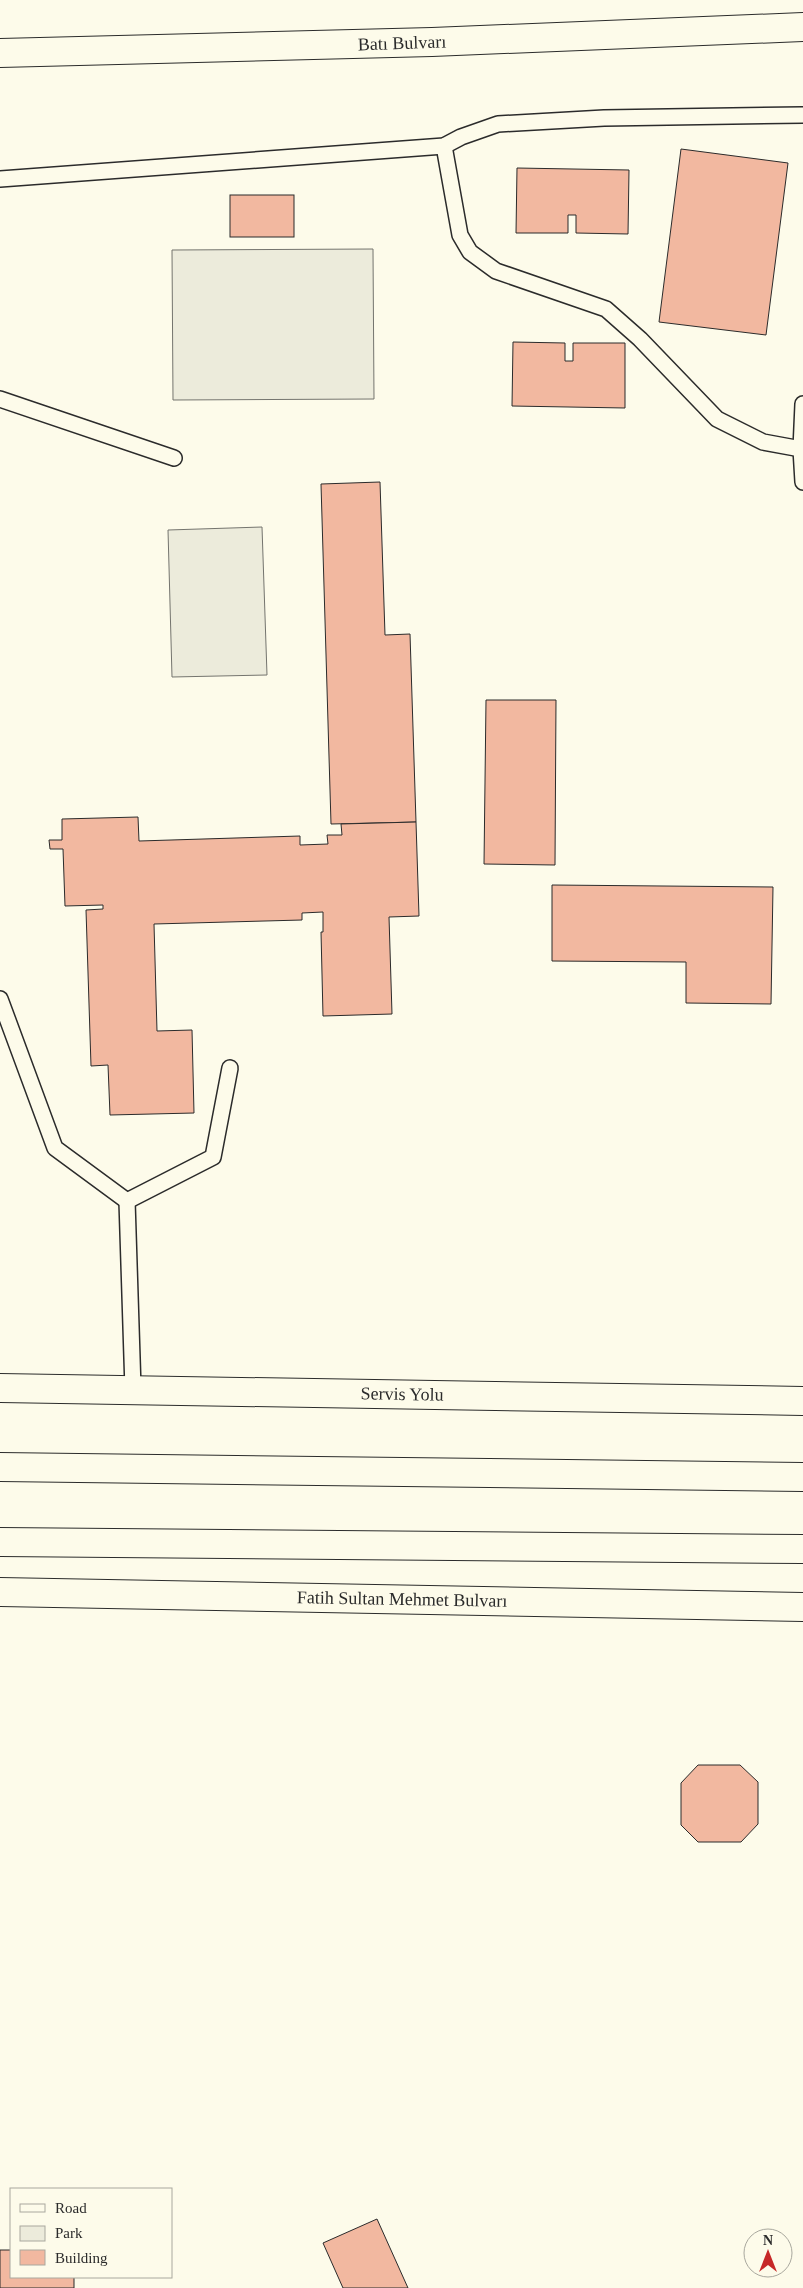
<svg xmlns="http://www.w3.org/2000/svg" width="803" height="2288" font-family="'Times New Roman',serif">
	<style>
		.green { fill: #ecebdb; stroke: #74746e }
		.building { fill: #f2b8a0; stroke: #2b2b2b }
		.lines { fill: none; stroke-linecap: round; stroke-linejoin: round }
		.lane-casing { stroke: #2b2b2b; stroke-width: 18 }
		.secondary-casing { stroke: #2b2b2b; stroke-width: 30 }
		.primary-casing { stroke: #2b2b2b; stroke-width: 30 }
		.highway-casing { stroke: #2b2b2b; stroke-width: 30 }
		.lane { stroke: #fdfbea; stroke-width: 15 }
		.secondary { stroke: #fdfbea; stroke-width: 28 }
		.primary { stroke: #fdfbea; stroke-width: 28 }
		.highway { stroke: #fdfbea; stroke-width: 28 }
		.labels { text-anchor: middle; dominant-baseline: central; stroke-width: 4; stroke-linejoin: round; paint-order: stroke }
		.street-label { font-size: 18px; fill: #2b2b2b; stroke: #fdfbea }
	</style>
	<rect width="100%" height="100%" fill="#fdfbea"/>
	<g class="green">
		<path d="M373,249L374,399L173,400L172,250Z"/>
		<path d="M262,527L267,675L172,677L168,530Z"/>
	</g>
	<g class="building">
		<path d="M681,149L788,163L766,335L659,322Z"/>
		<path d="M517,168L629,170L628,234L576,233V215H568V233H516Z"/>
		<rect x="230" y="195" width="64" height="42"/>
		<path d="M513,342L565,343V361H573V343H625V408L512,406Z"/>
		<path d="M380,482L385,635L410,634L416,822L331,824L321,484Z"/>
		<path d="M486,700H556L555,865L484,864Z"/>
		<path d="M138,817L139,841L300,836V845L328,844L327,835H342L341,824L416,822L419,916L389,917L392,1014L323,1016L321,932H323V912L302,913V920L154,924L157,1031L192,1030L194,1113L110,1115L108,1065L91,1066L86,910L103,909V905L65,906L63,849H50L49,840H62V819Z"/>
		<path d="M552,885L773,887L771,1004L686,1003V962L552,961Z"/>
		<path d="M698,1765H740L758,1782V1824L741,1842H698L681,1825V1783Z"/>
		<path d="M377,2219L408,2288H343L323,2243Z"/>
		<path d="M0,2250H11V2277H74V2288H0Z"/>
	</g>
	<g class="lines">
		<g class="lane-casing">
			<g id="lane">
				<path d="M444,146L460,235L470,252L496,271L606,309L640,339L717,419L763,442L801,449"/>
				<path d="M0,179L444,146L461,137L498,124L604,118L803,115"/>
				<path d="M0,399L174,458"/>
				<path d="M803,404L801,449L803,482"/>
				<path d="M0,999L55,1148L127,1201"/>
				<path d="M127,1201L133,1389"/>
				<path d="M127,1201L213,1157L230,1068"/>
			</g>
		</g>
		<g class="secondary-casing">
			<g id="secondary">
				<path d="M0,1388L803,1401"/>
				<path d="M0,1592L803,1607"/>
			</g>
		</g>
		<g class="primary-casing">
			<path id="primary" d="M0,53L432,42L803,27"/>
		</g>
		<g class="highway-casing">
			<g id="highway">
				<path d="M0,1467L803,1477"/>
				<path d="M0,1542L803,1549"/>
			</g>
		</g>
		<use href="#lane" class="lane"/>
		<use href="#secondary" class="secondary"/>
		<use href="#primary" class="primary"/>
		<use href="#highway" class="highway"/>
	</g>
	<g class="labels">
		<g class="street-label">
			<text transform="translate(402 43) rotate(-2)">Batı Bulvarı</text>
			<text transform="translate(402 1394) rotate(1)">Servis Yolu</text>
			<text transform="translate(402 1599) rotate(1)">Fatih Sultan Mehmet Bulvarı</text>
		</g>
	</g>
	<rect x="10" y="2188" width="162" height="90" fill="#fdfbea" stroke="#a9a89e"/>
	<rect x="20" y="2204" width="25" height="8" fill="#fdfbea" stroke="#a9a89e"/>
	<text x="55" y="2213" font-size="15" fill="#2b2b2b">Road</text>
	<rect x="20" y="2226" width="25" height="15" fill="#ecebdb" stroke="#a9a89e"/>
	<text x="55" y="2238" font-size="15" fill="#2b2b2b">Park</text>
	<rect x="20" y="2250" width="25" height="15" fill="#f2b8a0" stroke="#a9a89e"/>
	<text x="55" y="2263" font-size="15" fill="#2b2b2b">Building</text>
	<g transform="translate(768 2253)"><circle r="24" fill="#fdfbea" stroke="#a9a89e"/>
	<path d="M0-4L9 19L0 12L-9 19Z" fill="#c62828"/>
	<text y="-8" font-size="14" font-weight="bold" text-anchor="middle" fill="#2b2b2b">N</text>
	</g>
</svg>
